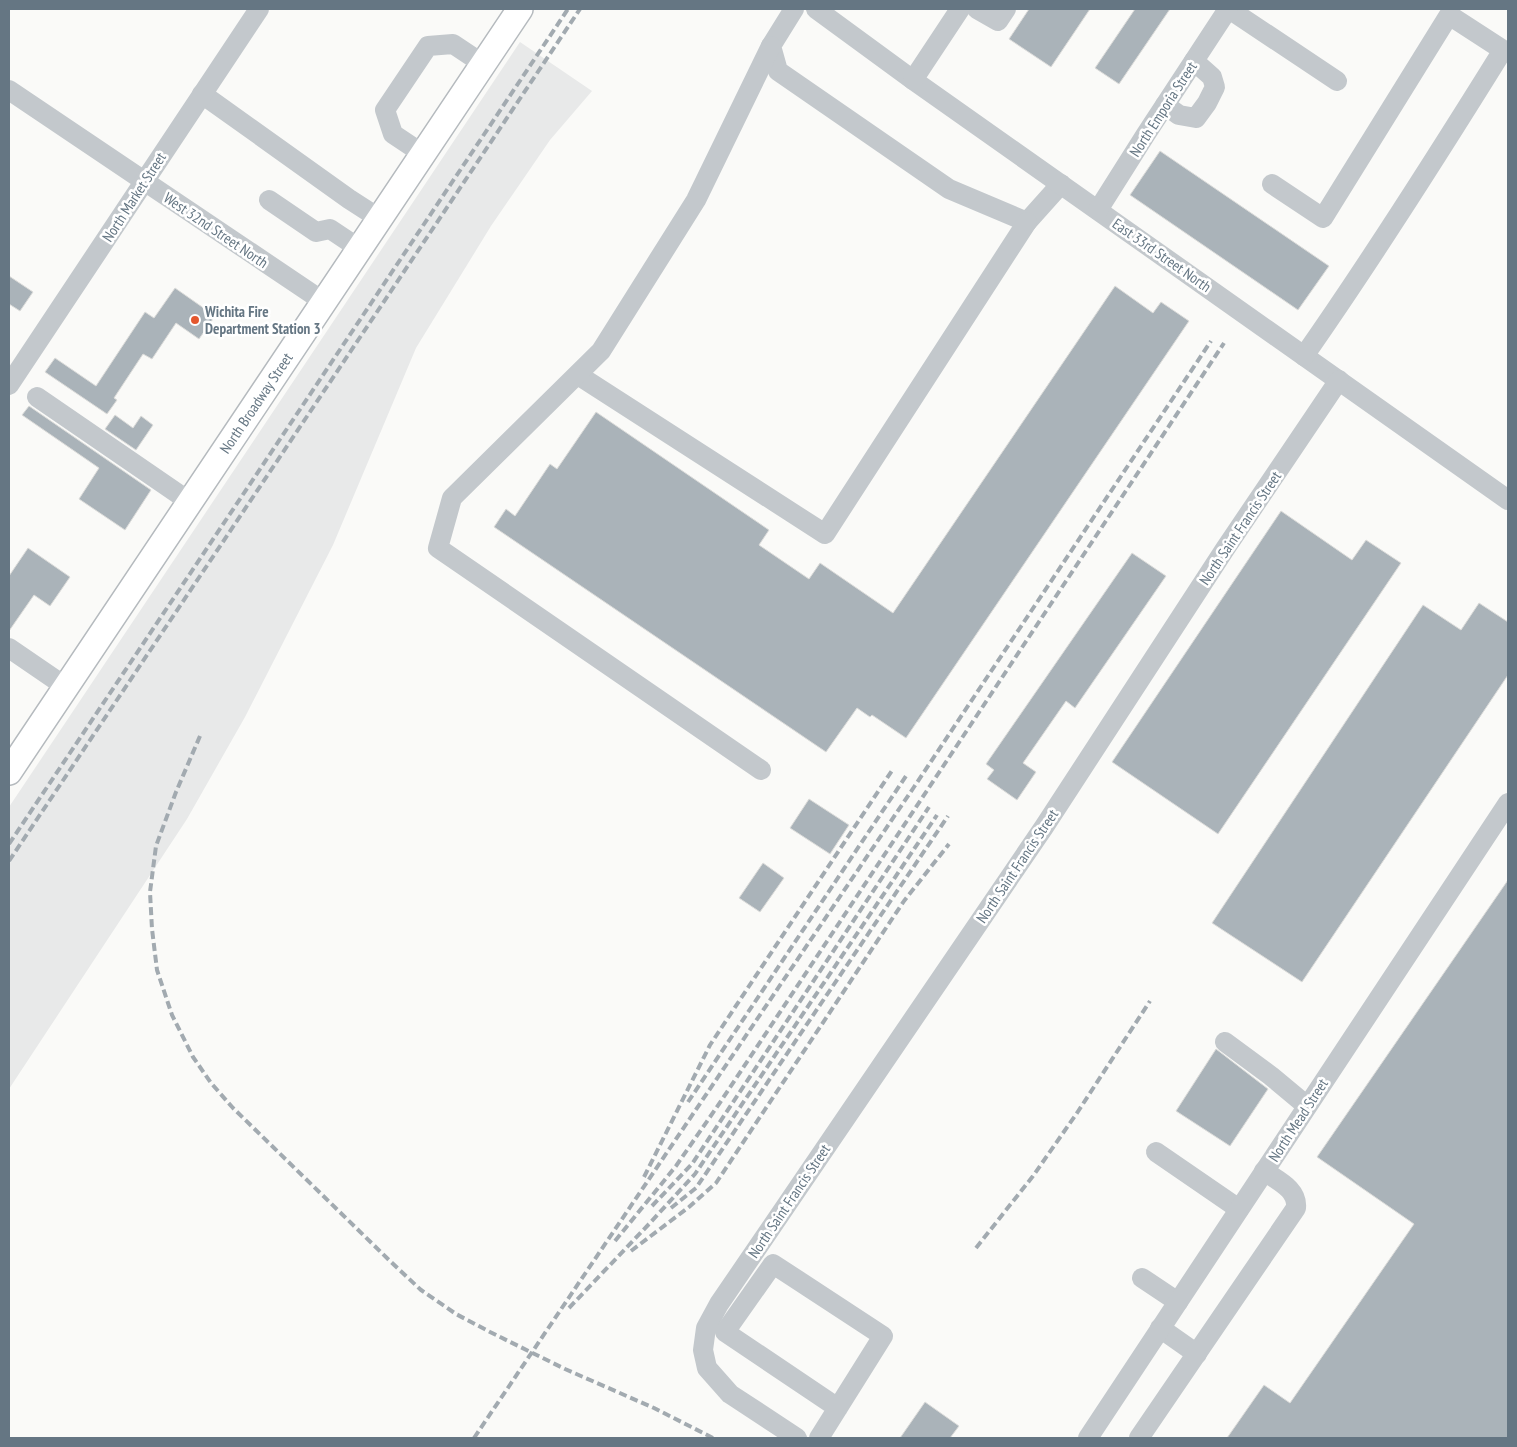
<svg xmlns="http://www.w3.org/2000/svg" width="1517" height="1447" font-family="'PT Sans Narrow',sans-serif">
	<style>
		.built { fill: #e8e9e9 }
		.building { fill: #aab3b9; stroke: #dcdcda }
		.lines { fill: none; stroke-linecap: round; stroke-linejoin: round }
		.major-casing { stroke: #b5babe; stroke-width: 28 }
		.minor { stroke: #c3c8cc; stroke-width: 20 }
		.major { stroke: #fff; stroke-width: 25 }
		.rail { stroke: #a2aab0; stroke-width: 4; stroke-dasharray: 8 4; stroke-linecap: butt }
		.poi-dot { fill: #e4572e; stroke: #fff; stroke-width: 2 }
		.labels { text-anchor: middle; dominant-baseline: central; stroke-width: 5; stroke-linejoin: round; paint-order: stroke }
		.street-label { font-size: 15px; fill: #657683; stroke: #fff }
		.poi-label { font-size: 15px; font-weight: bold; fill: #657683; stroke: #fff; text-anchor: start }
	</style>
	<rect width="100%" height="100%" fill="#fafaf8"/>
	<path class="built" d="M520,42L592,91L550,140L491,226L416,348L333,545L245,717L187,819L9,1089V807Z"/>
	<g class="building">
		<path d="M1029,9H1090L1051,67L1009,39Z"/>
		<path d="M1135,9H1170L1119,84L1095,68Z"/>
		<path d="M1160,151L1329,266L1298,310L1130,195Z"/>
		<path d="M9,276L33,292L20,311L9,304Z"/>
		<path d="M1115,286L1153,313L1161,302L1189,321L906,738L872,715L870,717L857,708L826,752L494,527L506,509L515,516L550,464L557,469L596,412L769,530L759,545L809,579L820,563L893,613Z"/>
		<path d="M175,288L215,316L199,339L176,323L152,359L143,354L114,398L117,400L107,414L45,372L55,358L96,386L145,312L154,318Z"/>
		<path d="M29,406L151,490L125,530L79,499L99,468L22,415Z"/>
		<path d="M115,415L133,428L141,416L153,425L136,450L105,429Z"/>
		<path d="M1281,511L1352,560L1366,540L1401,563L1218,834L1112,762Z"/>
		<path d="M28,548L70,577L50,606L34,595L9,631V576Z"/>
		<path d="M1132,553L1166,576L1075,708L1066,701L1023,763L1036,772L1017,800L987,779L994,770L986,764Z"/>
		<path d="M1479,603L1508,622V675L1302,982L1212,923L1423,605L1461,630Z"/>
		<path d="M809,799L849,825L830,854L790,828Z"/>
		<path d="M763,863L784,878L760,912L739,898Z"/>
		<path d="M1508,880V1438H1227L1264,1385L1290,1403L1414,1224L1317,1157Z"/>
		<path d="M1216,1049L1268,1089L1230,1146L1176,1111Z"/>
		<path d="M925,1402L959,1426L950,1438H900Z"/>
	</g>
	<g class="lines">
		<g class="major-casing">
			<path id="major" d="M9,772L520,9"/>
		</g>
		<g class="minor">
			<path d="M794,9L771,46L778,71L949,189L1027,222L1061,184"/>
			<path d="M816,9L913,80L1508,500"/>
			<path d="M977,9L998,21L1006,9"/>
			<path d="M1229,9L1337,81"/>
			<path d="M913,80L960,9"/>
			<path d="M9,90L324,302"/>
			<path d="M202,94L349,199L380,219"/>
			<path d="M1165,105L1179,115L1196,118L1207,103L1215,87L1212,77L1194,61"/>
			<path d="M423,154L393,134L385,110L428,46L453,44L483,64"/>
			<path d="M1272,184L1323,218L1449,15L1503,50C1439,153 1374,256 1304,356"/>
			<path d="M269,200L316,232L330,229L360,249"/>
			<path d="M1098,210L1146,134L1228,9"/>
			<path d="M578,375L825,534L1027,222"/>
			<path d="M9,385L259,9"/>
			<path d="M37,397L190,502"/>
			<path d="M9,648L66,687"/>
			<path d="M761,770L438,548L452,498L601,351L696,200L771,46"/>
			<path d="M1225,1042L1271,1076L1307,1106"/>
			<path d="M1156,1152L1239,1209"/>
			<path d="M1142,1278L1178,1302"/>
			<path d="M1160,1328L1197,1354"/>
			<path d="M797,1438L730,1394L707,1368L703,1350L706,1328L719,1304L1044,827L1225,549L1339,380"/>
			<path d="M819,1438L883,1336L773,1264L725,1332L838,1408"/>
			<path d="M1088,1438L1508,803"/>
			<path d="M1139,1438L1296,1208C1298,1189 1278,1181 1264,1171"/>
		</g>
		<use href="#major" class="major"/>
		<g class="rail">
			<path d="M200,736L176,792L156,846L150,892L152,929L157,970L172,1015L193,1057L211,1083L233,1108L390,1261L421,1290L456,1314L490,1332L565,1369L654,1408L713,1438"/>
			<path d="M9,844L568,9"/>
			<path d="M9,861L580,9"/>
			<path d="M688,1102L906,776"/>
			<path d="M644,1177L710,1045L893,769"/>
			<path d="M652,1206L692,1164L929,807"/>
			<path d="M671,1208L696,1188L948,816"/>
			<path d="M615,1241L676,1166L719,1104L1224,343"/>
			<path d="M976,1248L1033,1176L1077,1113L1150,1001"/>
			<path d="M631,1251L689,1207L716,1183L904,901L949,844"/>
			<path d="M569,1308L649,1224L695,1174L937,815"/>
			<path d="M474,1438L914,787L1211,341"/>
		</g>
	</g>
	<circle class="poi-dot" cx="195" cy="320" r="5"/>
	<g class="labels">
		<g class="street-label">
			<text transform="translate(1163 109) rotate(-57)">North Emporia Street</text>
			<text transform="translate(134 197) rotate(-57)">North Market Street</text>
			<text transform="translate(216 230) rotate(34)">West 32nd Street North</text>
			<text transform="translate(1162 255) rotate(35)">East 33rd Street North</text>
			<text transform="translate(256 403) rotate(-56)">North Broadway Street</text>
			<text transform="translate(1240 528) rotate(-56)">North Saint Francis Street</text>
			<text transform="translate(1017 866) rotate(-56)">North Saint Francis Street</text>
			<text transform="translate(1298 1120) rotate(-57)">North Mead Street</text>
			<text transform="translate(789 1201) rotate(-56)">North Saint Francis Street</text>
		</g>
		<g class="poi-label">
			<text x="205" y="311">Wichita Fire<tspan x="205" dy="17">Department Station 3</tspan></text>
		</g>
	</g>
	<rect width="1517" height="1447" fill="none" stroke="#657683" stroke-width="20"/>
</svg>
